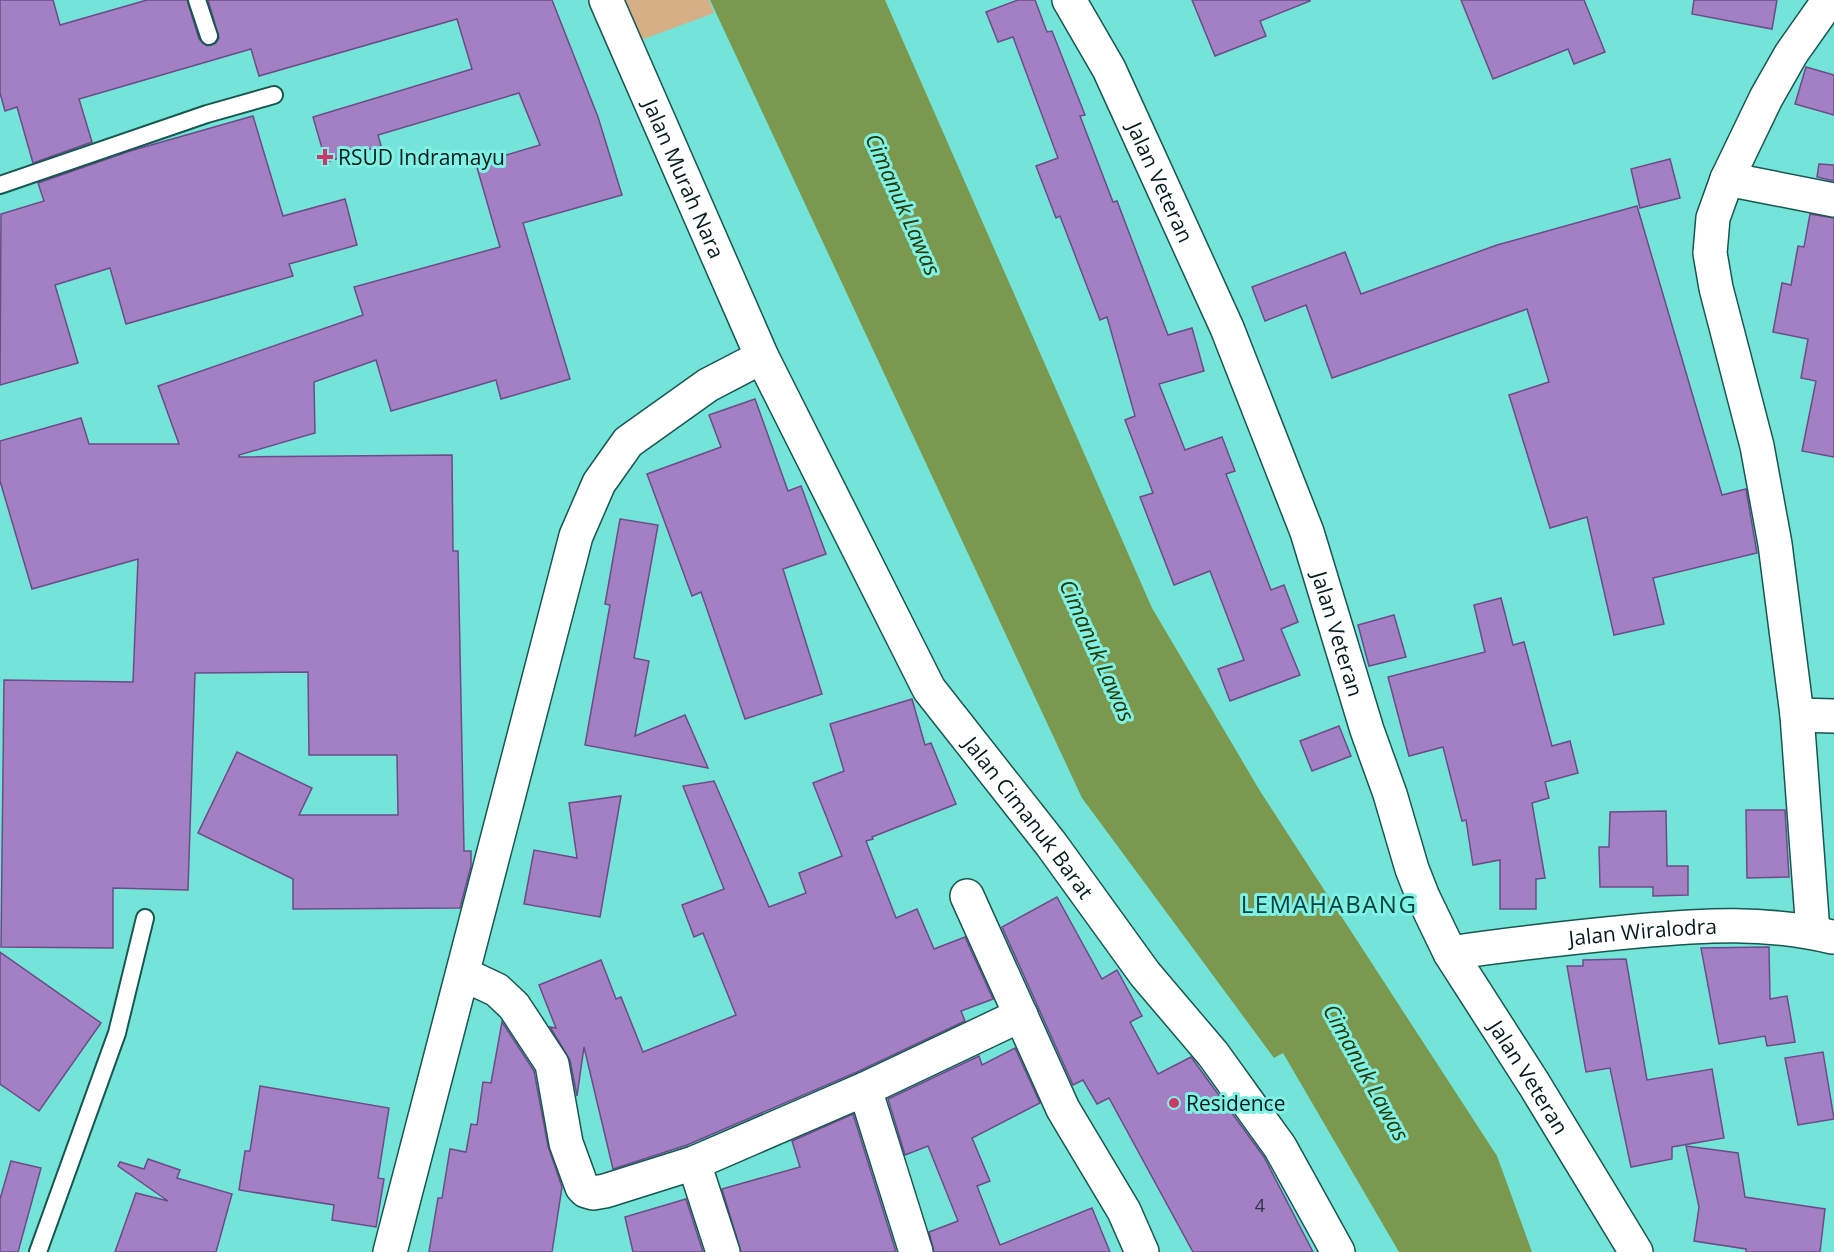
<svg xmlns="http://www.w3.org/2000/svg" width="1834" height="1252" font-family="'Open Sans',sans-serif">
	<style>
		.green { fill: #d7af87 }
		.water { fill: #7b984f }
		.building { fill: #a280c3; stroke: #6c4b89; stroke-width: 1.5 }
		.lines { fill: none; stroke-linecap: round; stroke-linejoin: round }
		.lane-casing { stroke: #185651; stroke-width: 20 }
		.street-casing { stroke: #185651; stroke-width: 36 }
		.secondary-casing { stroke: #185651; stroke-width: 36 }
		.lane { stroke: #fff; stroke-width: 16 }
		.street { stroke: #fff; stroke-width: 33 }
		.secondary { stroke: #fff; stroke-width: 33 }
		.poi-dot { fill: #c93b66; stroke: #81f0e5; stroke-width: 2 }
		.labels { text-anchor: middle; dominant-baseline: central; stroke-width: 6; stroke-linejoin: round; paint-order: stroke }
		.number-label { font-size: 18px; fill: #2b3444 }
		.poi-label { font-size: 21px; fill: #031b19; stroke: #81f0e5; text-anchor: start }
		.street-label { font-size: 21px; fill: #031b19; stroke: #81f0e5 }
		.water-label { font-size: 22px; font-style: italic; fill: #253800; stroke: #81f0e5 }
		.quarter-label { font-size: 24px; letter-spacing: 1.5px; fill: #004440; stroke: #81f0e5 }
	</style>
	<rect width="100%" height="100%" fill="#74e3d8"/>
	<path class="green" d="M624,0H709L714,13L641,40Z"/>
	<path class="water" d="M710,0H885L1152,608L1260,791L1497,1156L1532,1252H1399L1283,1053L1274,1058L1082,798Z"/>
	<g class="building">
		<path d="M0,0H53L60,25L147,0H187L199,39L207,46L216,43L219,38L208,0H552L598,117L622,195L523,223L570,379L501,399L496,380L391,411L376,360L314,382L315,433L239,455V457L452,455L453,551H458L464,851H471V866L460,908L293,909V879L198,833L237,752L312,788L299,815H398L397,755H309L308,672L195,673L188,890L113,888V948L1,947L4,680L133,682L138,559L32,589L0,481V441L81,418L89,444H179L158,386L363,315L354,287L500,247L476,164L540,145L519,93L378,135L381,146L326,162L313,117L472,69L457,19L259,76L251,49L79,99L92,142L33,163L17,107L5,111L0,93Z"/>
		<path d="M1018,0H1035L1047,32L1052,31L1085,115L1080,116L1113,202L1117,201L1168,335L1192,328L1204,371L1159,384L1185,450L1222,437L1235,471L1226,474L1271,590L1284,585L1298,622L1281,629L1300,675L1230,701L1218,669L1244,660L1210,571L1174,585L1140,497L1153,493L1125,420L1135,416L1107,317L1100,320L1060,216L1056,218L1036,166L1058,158L1013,37L998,42L986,12Z"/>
		<path d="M1192,0H1310V1L1260,21L1266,36L1215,56Z"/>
		<path d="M1461,0H1584L1605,52L1574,64L1568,49L1493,79Z"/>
		<path d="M1694,0H1777L1772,29L1692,14Z"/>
		<path d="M1806,67L1834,75V115L1795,104Z"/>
		<path d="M253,116L283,216L345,199L357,245L289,264L293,276L126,324L110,268L55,285L78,363L0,385L1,214L44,201L38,183L130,151Z"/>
		<path d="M1670,159L1680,198L1640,208L1631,169Z"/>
		<path d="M1819,164L1834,165V181L1817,177Z"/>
		<path d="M1637,206L1722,495L1746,489L1757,553L1653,578L1664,624L1614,635L1587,517L1550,528L1509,395L1549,382L1527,309L1332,378L1306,305L1265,321L1252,287L1345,252L1361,294L1497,245Z"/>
		<path d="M1810,214L1834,218V457L1802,451L1816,381L1801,378L1808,339L1773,332L1782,283L1791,285L1798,246L1804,247Z"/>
		<path d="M755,399L788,491L801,486L826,554L783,569L822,694L745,719L701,592L692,596L647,474L721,447L709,415Z"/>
		<path d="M620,519L658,525L634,658L649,661L635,736L685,715L708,768L585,745L610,605L605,604Z"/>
		<path d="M1501,598L1513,645L1524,642L1552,746L1570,741L1578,773L1545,782L1549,798L1532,803L1545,878L1536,879V909H1500V860L1473,865L1466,820L1462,821L1443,747L1409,756L1388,677L1485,652L1474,605Z"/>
		<path d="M1394,615L1406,657L1369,666L1358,625Z"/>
		<path d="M912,699L925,745L931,743L956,804L872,837L873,839L866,841L896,918L917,909L934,949L965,937L993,999L961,1011L965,1021L857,1072L687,1145L613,1169L584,1047L577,1096L570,1060L550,1027L556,1028L539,985L601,960L616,999L621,997L643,1052L736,1015L703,933L694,937L682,905L724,889L683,786L714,781L769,907L806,893L799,873L842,856L813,783L844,771L830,724Z"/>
		<path d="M1339,726L1351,756L1312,771L1300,741Z"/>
		<path d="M621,796L600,917L524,904L534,850L577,858L569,803Z"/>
		<path d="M1746,810H1785L1789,877L1747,878Z"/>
		<path d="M1666,811L1667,866H1688V895L1653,896V887H1600L1599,847H1609L1610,812Z"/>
		<path d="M1057,897L1102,979L1117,970L1142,1016L1130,1022L1158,1074L1191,1057L1264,1157L1313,1252H1193L1109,1098L1097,1104L1083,1080L1073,1085L1002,927Z"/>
		<path d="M1769,947L1770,999L1787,996L1795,1042L1767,1046L1765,1036L1719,1044L1701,948Z"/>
		<path d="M0,952L101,1023L39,1111L0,1084Z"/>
		<path d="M1626,959L1647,1080L1712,1069L1724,1138L1672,1147V1159L1631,1167L1610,1068L1586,1072L1567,966H1583V960Z"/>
		<path d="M502,1022L534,1071L548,1146L562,1187L552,1252H429L438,1198H442L450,1149L466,1152L471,1124L477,1125L483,1082L491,1083Z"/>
		<path d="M1015,1048L1040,1103L972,1138L990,1181L977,1186L1000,1245L1092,1208L1110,1252H934L929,1232L958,1221L928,1146L905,1155L888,1099L979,1056L982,1065Z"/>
		<path d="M1823,1052L1834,1119L1798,1125L1785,1058Z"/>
		<path d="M260,1086L389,1108L378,1178L384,1179L376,1227L332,1220L334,1205L239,1190L245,1151H250Z"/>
		<path d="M853,1114L896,1252H741L722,1189L800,1167L792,1141Z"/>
		<path d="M1686,1146L1738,1153L1745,1197L1825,1209L1820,1252H1746V1249L1694,1241L1699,1207Z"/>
		<path d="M148,1159L180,1170L177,1178L232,1194L216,1252H115L136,1193L168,1201L118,1166L120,1162L144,1169Z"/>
		<path d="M11,1161L41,1168L18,1252H0V1199Z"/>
		<path d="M686,1199L703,1252H633L625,1217Z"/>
	</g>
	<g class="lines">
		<g class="lane-casing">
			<g id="lane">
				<path d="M197,0L209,36"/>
				<path d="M0,185L207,114L274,95"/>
				<path d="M38,1252L117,1033L145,918"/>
			</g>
		</g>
		<g class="street-casing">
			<g id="street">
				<path id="s1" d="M1069,0L1109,69L1227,328L1307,532L1367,730L1390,794L1412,869L1423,897L1450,953L1534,1084L1636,1252"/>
				<path d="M1727,179L1834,200"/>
				<path d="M1797,715L1834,716"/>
				<path d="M967,896L1063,1109L1124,1211L1142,1252"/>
				<path d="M1813,932L1797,715L1775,544L1757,446L1716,288L1710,253L1713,218L1727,179L1766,98L1791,54L1829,0"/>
				<path id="s2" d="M1450,953C1512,944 1574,937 1637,931C1705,925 1765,921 1832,937"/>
				<path d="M463,974L497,990L514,1006L552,1064L566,1143L582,1187L586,1191L593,1193L605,1191L694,1163L865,1089L1021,1015"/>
				<path d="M865,1089L916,1252"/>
				<path d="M694,1163L723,1252"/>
				<path d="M390,1252L576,536L599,483L628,442L708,385L762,357"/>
			</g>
		</g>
		<g class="secondary-casing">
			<g id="secondary">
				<path id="s3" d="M606,0L762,357L929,689L1051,844L1145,974L1213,1054L1280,1147L1338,1252"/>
			</g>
		</g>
		<use href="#lane" class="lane"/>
		<use href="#street" class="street"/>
		<use href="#secondary" class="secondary"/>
	</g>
	<g class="poi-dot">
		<path d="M322 148h6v6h6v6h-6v6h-6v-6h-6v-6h6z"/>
		<circle cx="1174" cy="1103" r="6"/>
	</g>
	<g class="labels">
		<g class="number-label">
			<text x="1260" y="1205">4</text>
		</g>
		<g class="poi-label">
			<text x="338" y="157">RSUD Indramayu</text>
			<text x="1186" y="1103">Residence</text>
		</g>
		<g class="street-label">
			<text stroke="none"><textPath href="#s3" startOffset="195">Jalan Murah Nara</textPath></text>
			<text stroke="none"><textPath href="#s1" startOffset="204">Jalan Veteran</textPath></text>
			<text stroke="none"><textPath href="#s1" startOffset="690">Jalan Veteran</textPath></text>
			<text stroke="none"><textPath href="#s3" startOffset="924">Jalan Cimanuk Barat</textPath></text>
			<text stroke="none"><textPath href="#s2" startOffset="194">Jalan Wiralodra</textPath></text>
			<text stroke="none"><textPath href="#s1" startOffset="1176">Jalan Veteran</textPath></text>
		</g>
		<g class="water-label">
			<text transform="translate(904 204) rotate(66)">Cimanuk Lawas</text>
			<text transform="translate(1098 650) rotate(66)">Cimanuk Lawas</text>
			<text transform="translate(1367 1072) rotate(61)">Cimanuk Lawas</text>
		</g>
		<g class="quarter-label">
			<text x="1329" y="903">LEMAHABANG</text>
		</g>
	</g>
</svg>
